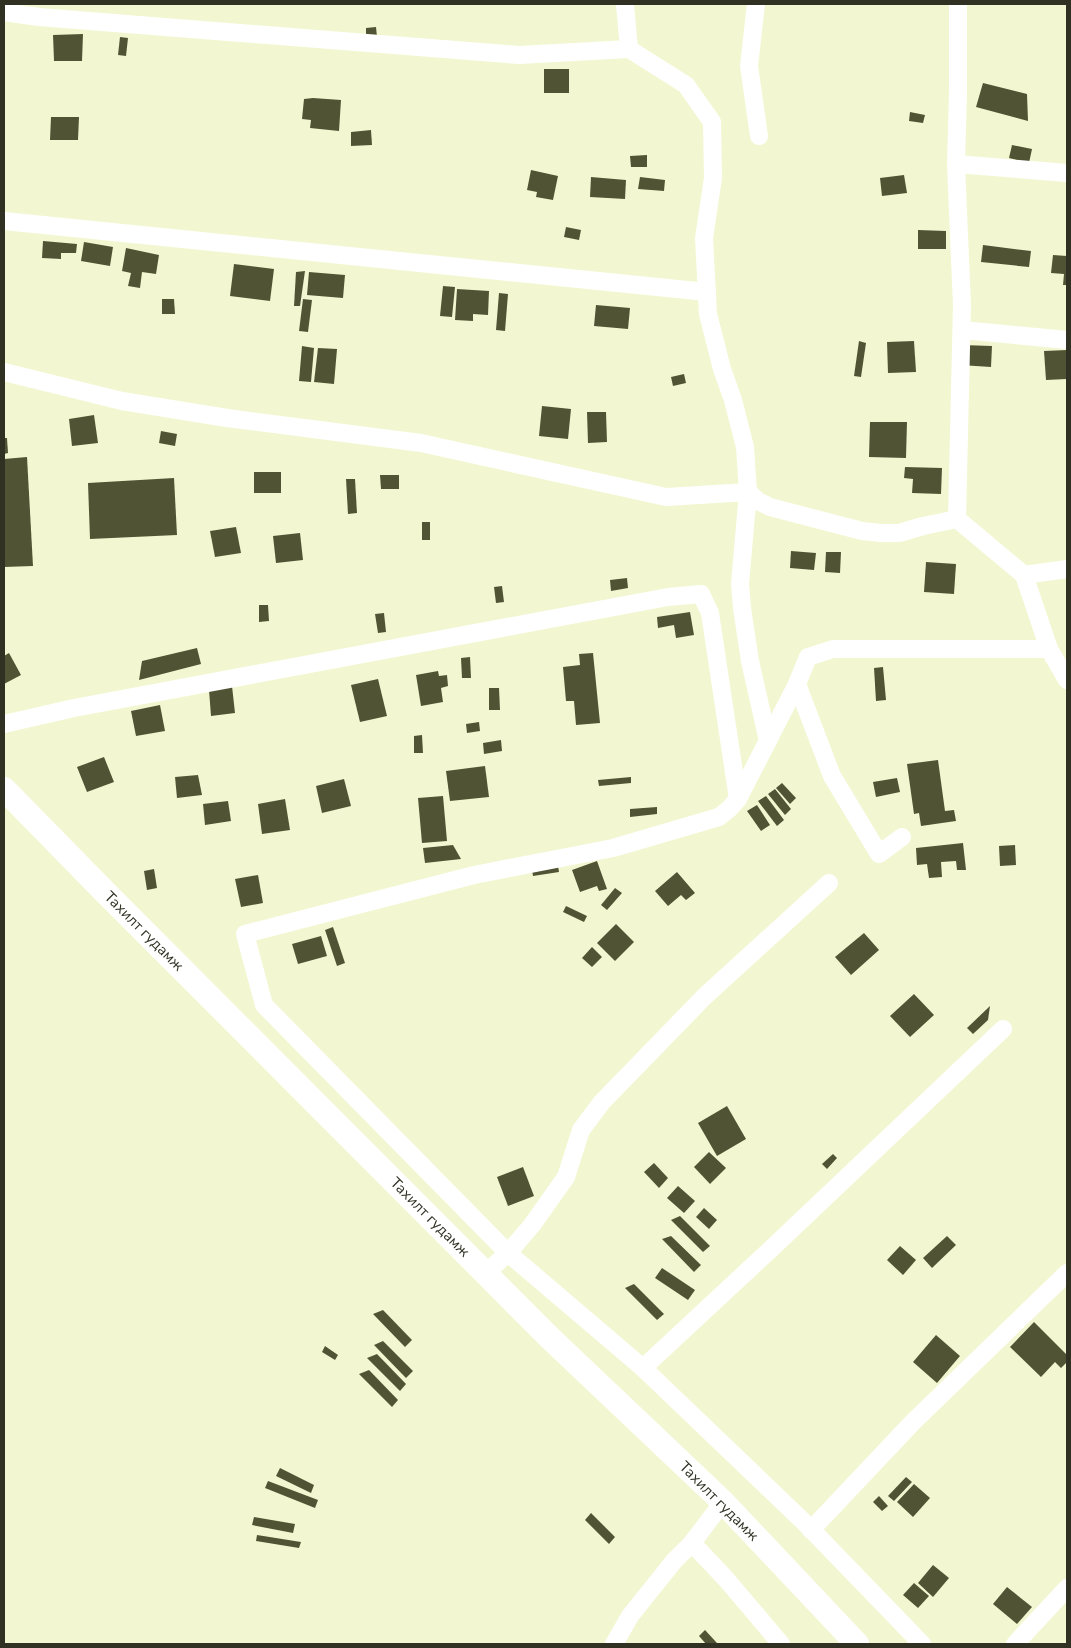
<svg xmlns="http://www.w3.org/2000/svg" width="1071" height="1648" font-family="'Nunito Sans',sans-serif">
	<style>
		.building { fill: #515434 }
		.lines { fill: none; stroke-linecap: round; stroke-linejoin: round }
		.minor { stroke: #fff; stroke-width: 18 }
		.secondary { stroke: #fff; stroke-width: 24 }
		.labels { text-anchor: middle; dominant-baseline: central; stroke-width: 5; stroke-linejoin: round; paint-order: stroke }
		.street-label { font-size: 15px; fill: #303123; stroke: #fff }
	</style>
	<rect width="100%" height="100%" fill="#f3f7d1"/>
	<g class="building">
		<path d="M376,27L377,37H366V28Z"/>
		<path d="M83,34L82,61H54L53,35Z"/>
		<path d="M120,37L128,38L126,56L118,55Z"/>
		<rect x="544" y="69" width="25" height="24"/>
		<path d="M983,83L1027,94L1028,121L976,107Z"/>
		<path d="M313,98L341,100L339,131L310,128L311,120L302,119L304,99Z"/>
		<path d="M910,112L925,115L923,123L909,121Z"/>
		<path d="M51,117H79L78,140H50Z"/>
		<path d="M371,130L372,145L351,146V132Z"/>
		<path d="M1012,145L1032,149L1029,163L1009,158Z"/>
		<path d="M647,155V167H631L630,156Z"/>
		<path d="M531,170L558,176L553,200L536,197L537,192L527,190Z"/>
		<path d="M904,175L907,193L882,196L880,178Z"/>
		<path d="M591,177L626,180L625,199L590,197Z"/>
		<path d="M640,177L665,180L664,191L638,189Z"/>
		<path d="M566,227L581,230L579,240L564,237Z"/>
		<path d="M918,230L946,231V249H918Z"/>
		<path d="M43,241L77,244L76,253H61V259L42,258Z"/>
		<path d="M84,242L113,247L110,266L81,261Z"/>
		<path d="M983,245L1031,251L1029,267L981,262Z"/>
		<path d="M126,248L159,255L156,274L142,272L140,288L128,286L131,273L122,271Z"/>
		<path d="M1053,255L1067,256V285H1063L1064,274L1051,273Z"/>
		<path d="M234,264L274,269L270,301L230,296Z"/>
		<path d="M305,271L300,306H294L296,272Z"/>
		<path d="M309,272L345,275L343,298L307,295Z"/>
		<path d="M443,286L455,287L452,317L440,316Z"/>
		<path d="M457,289L489,291L488,315L473,314V321L455,320Z"/>
		<path d="M499,293L508,294L505,331L496,330Z"/>
		<path d="M162,299H174L175,314H162Z"/>
		<path d="M303,299L312,300L308,332L299,331Z"/>
		<path d="M596,305L630,308L628,329L594,326Z"/>
		<path d="M859,341L866,343L861,377L854,376Z"/>
		<path d="M914,341L916,372L888,373L887,342Z"/>
		<path d="M962,345L992,346L991,367L960,365Z"/>
		<path d="M302,346L314,348L311,382L299,381Z"/>
		<path d="M318,348L337,349L334,384L314,382Z"/>
		<path d="M1067,350V379L1046,380L1044,351Z"/>
		<path d="M684,374L686,383L673,386L671,377Z"/>
		<path d="M542,406L571,409L568,439L539,436Z"/>
		<path d="M587,412H606L607,442L588,443Z"/>
		<path d="M94,415L98,443L72,446L69,419Z"/>
		<path d="M870,422H907L906,458L869,457Z"/>
		<path d="M161,431L177,434L175,446L159,443Z"/>
		<path d="M4,438H7L8,453L4,454Z"/>
		<path d="M27,457L33,566L4,567V459Z"/>
		<path d="M905,467L942,468L941,494L912,493L913,479L904,478Z"/>
		<rect x="254" y="472" width="27" height="21"/>
		<path d="M380,475H399V489H381Z"/>
		<path d="M174,478L177,535L90,539L88,483Z"/>
		<path d="M346,479H355L357,513L348,514Z"/>
		<rect x="422" y="522" width="8" height="18"/>
		<path d="M236,527L241,553L215,557L210,531Z"/>
		<path d="M300,533L303,560L276,563L273,536Z"/>
		<path d="M791,551L816,553L814,570L790,568Z"/>
		<path d="M826,552H841L840,573L825,572Z"/>
		<path d="M926,562L956,564L954,594L924,592Z"/>
		<path d="M627,578L628,588L611,591L610,580Z"/>
		<path d="M502,586L504,602L496,603L494,587Z"/>
		<path d="M259,605H268L269,621L259,622Z"/>
		<path d="M690,612L694,635L676,638L674,625L658,628L657,617Z"/>
		<path d="M384,613L386,632L378,633L375,614Z"/>
		<path d="M197,648L201,664L139,680L142,661Z"/>
		<path d="M9,653L21,675L4,684V656Z"/>
		<path d="M593,653L600,723L576,725L574,701H566L563,667L580,665L579,654Z"/>
		<path d="M470,657L471,678H462L461,658Z"/>
		<path d="M883,667L886,700L876,701L874,668Z"/>
		<path d="M438,671L439,676L447,675L448,686L441,688L443,702L421,706L416,675Z"/>
		<path d="M378,679L387,716L360,722L351,685Z"/>
		<path d="M232,686L235,713L211,716L209,690Z"/>
		<path d="M489,688H499L500,710H489Z"/>
		<path d="M160,705L165,731L136,736L131,711Z"/>
		<path d="M479,722L480,731L467,733L466,724Z"/>
		<path d="M422,735L423,753H414V736Z"/>
		<path d="M501,740L502,751L484,754L483,743Z"/>
		<path d="M104,757L114,782L87,792L77,767Z"/>
		<path d="M938,760L945,811L954,810L956,821L921,826L919,813L914,814L907,764Z"/>
		<path d="M485,766L489,797L450,801L446,771Z"/>
		<path d="M198,775L202,795L177,798L175,777Z"/>
		<path d="M631,777V783L599,786L598,780Z"/>
		<path d="M897,778L900,792L876,797L873,782Z"/>
		<path d="M344,779L351,806L322,813L316,786Z"/>
		<path d="M782,783L796,798L790,804L776,788Z"/>
		<path d="M775,789L791,809L785,815L768,794Z"/>
		<path d="M443,796L447,841L422,843L418,798Z"/>
		<path d="M766,796L784,820L777,826L758,801Z"/>
		<path d="M285,799L290,830L262,834L258,804Z"/>
		<path d="M228,801L231,821L205,825L203,804Z"/>
		<path d="M757,805L770,825L761,831L747,811Z"/>
		<path d="M657,807V814L630,817V809Z"/>
		<path d="M963,843L966,870H957L956,861L941,862L942,877L929,878L927,864L917,865L916,848Z"/>
		<path d="M453,845L461,859L425,863L423,848Z"/>
		<path d="M1015,845L1016,865L1000,866L999,846Z"/>
		<path d="M597,861L607,889L599,891L597,886L580,892L572,870Z"/>
		<path d="M558,866L559,872L533,876L532,870Z"/>
		<path d="M154,869L157,888L147,890L144,871Z"/>
		<path d="M677,872L695,893L686,900L681,895L668,906L655,891Z"/>
		<path d="M258,875L263,903L241,907L235,879Z"/>
		<path d="M615,888L622,893L607,910L601,905Z"/>
		<path d="M566,906L587,916L584,922L563,912Z"/>
		<path d="M616,924L634,942L615,961L597,943Z"/>
		<path d="M333,927L345,963L337,966L325,930Z"/>
		<path d="M864,933L879,950L851,975L835,957Z"/>
		<path d="M321,936L327,956L298,964L292,944Z"/>
		<path d="M592,947L602,957L592,967L582,958Z"/>
		<path d="M914,994L934,1015L910,1037L890,1016Z"/>
		<path d="M990,1006L988,1020L973,1034L967,1028Z"/>
		<path d="M727,1106L746,1139L717,1156L698,1123Z"/>
		<path d="M709,1152L726,1168L710,1184L694,1167Z"/>
		<path d="M833,1154L837,1158L827,1169L822,1164Z"/>
		<path d="M654,1163L668,1178L659,1188L644,1172Z"/>
		<path d="M523,1167L534,1196L508,1206L497,1177Z"/>
		<path d="M678,1186L695,1201L684,1213L667,1198Z"/>
		<path d="M704,1208L717,1220L709,1229L696,1217Z"/>
		<path d="M680,1216L710,1246L703,1252L671,1220Z"/>
		<path d="M671,1236L701,1265L694,1272L662,1239Z"/>
		<path d="M947,1236L956,1245L932,1268L923,1258Z"/>
		<path d="M900,1246L916,1260L903,1275L887,1260Z"/>
		<path d="M662,1268L695,1290L688,1300L655,1278Z"/>
		<path d="M634,1284L664,1314L657,1320L625,1288Z"/>
		<path d="M383,1310L412,1340L405,1347L373,1314Z"/>
		<path d="M1034,1322L1067,1355V1362L1061,1368L1055,1362L1041,1377L1010,1347Z"/>
		<path d="M936,1335L960,1356L937,1383L913,1362Z"/>
		<path d="M383,1341L413,1371L406,1378L374,1345Z"/>
		<path d="M325,1346L338,1355L335,1360L322,1352Z"/>
		<path d="M377,1354L406,1384L400,1391L367,1358Z"/>
		<path d="M369,1370L398,1400L392,1407L359,1374Z"/>
		<path d="M280,1468L314,1485L311,1493L276,1476Z"/>
		<path d="M906,1477L912,1482L894,1501L888,1496Z"/>
		<path d="M268,1481L318,1500L315,1508L265,1488Z"/>
		<path d="M914,1484L930,1498L913,1517L897,1502Z"/>
		<path d="M879,1496L888,1506L882,1511L873,1502Z"/>
		<path d="M591,1513L615,1537L609,1544L585,1520Z"/>
		<path d="M254,1517L295,1524L293,1533L252,1525Z"/>
		<path d="M257,1535L301,1542L299,1548L256,1541Z"/>
		<path d="M933,1565L949,1578L933,1597L918,1583Z"/>
		<path d="M914,1583L929,1596L918,1608L903,1595Z"/>
		<path d="M1007,1587L1032,1607L1017,1624L993,1604Z"/>
		<path d="M705,1630L717,1643L715,1644H706L699,1636Z"/>
	</g>
	<g class="lines">
		<g class="minor">
			<path d="M756,4L749,66L759,136"/>
			<path d="M958,4V93L956,164L962,305L957,519L1024,575L1049,649L1067,680"/>
			<path d="M4,12L39,17L519,55L629,49L625,4"/>
			<path d="M629,49L686,85L712,122L713,178L704,238L708,314L722,369L733,400L745,447L748,492L740,584L742,608L750,661L768,741"/>
			<path d="M956,164L1067,173"/>
			<path d="M4,221L707,292"/>
			<path d="M962,330L1067,340"/>
			<path d="M4,372L122,401L227,418L421,443L666,497L748,492L758,501L770,507L862,531L881,533H899L923,526L957,519"/>
			<path d="M1024,575L1067,569"/>
			<path d="M797,684L832,776L879,854L902,837"/>
			<path d="M4,724L74,708L668,597L701,594L710,613L738,799"/>
			<path d="M1003,1029L772,1248L643,1368L508,1253L264,1005L245,934L474,875L613,848L719,817L729,809L738,799L797,684L808,657L833,649H1049"/>
			<path d="M486,1273L508,1253L532,1225L566,1177L581,1130L602,1102L705,996L829,883"/>
			<path d="M643,1368L806,1524L922,1644"/>
			<path d="M811,1530L913,1422L1067,1273"/>
			<path d="M692,1543L726,1579L781,1644"/>
			<path d="M614,1644L630,1616L674,1561L692,1543L723,1502"/>
			<path d="M1015,1644L1067,1588"/>
		</g>
		<path class="secondary" d="M4,789L103,890L550,1338L723,1502L857,1644"/>
	</g>
	<g class="labels">
		<g class="street-label">
			<text transform="translate(144 931) rotate(45)">Тахилт гудамж</text>
			<text transform="translate(430 1217) rotate(45)">Тахилт гудамж</text>
			<text transform="translate(719 1501) rotate(45)">Тахилт гудамж</text>
		</g>
	</g>
	<rect width="1071" height="1648" fill="none" stroke="#303123" stroke-width="10"/>
</svg>
